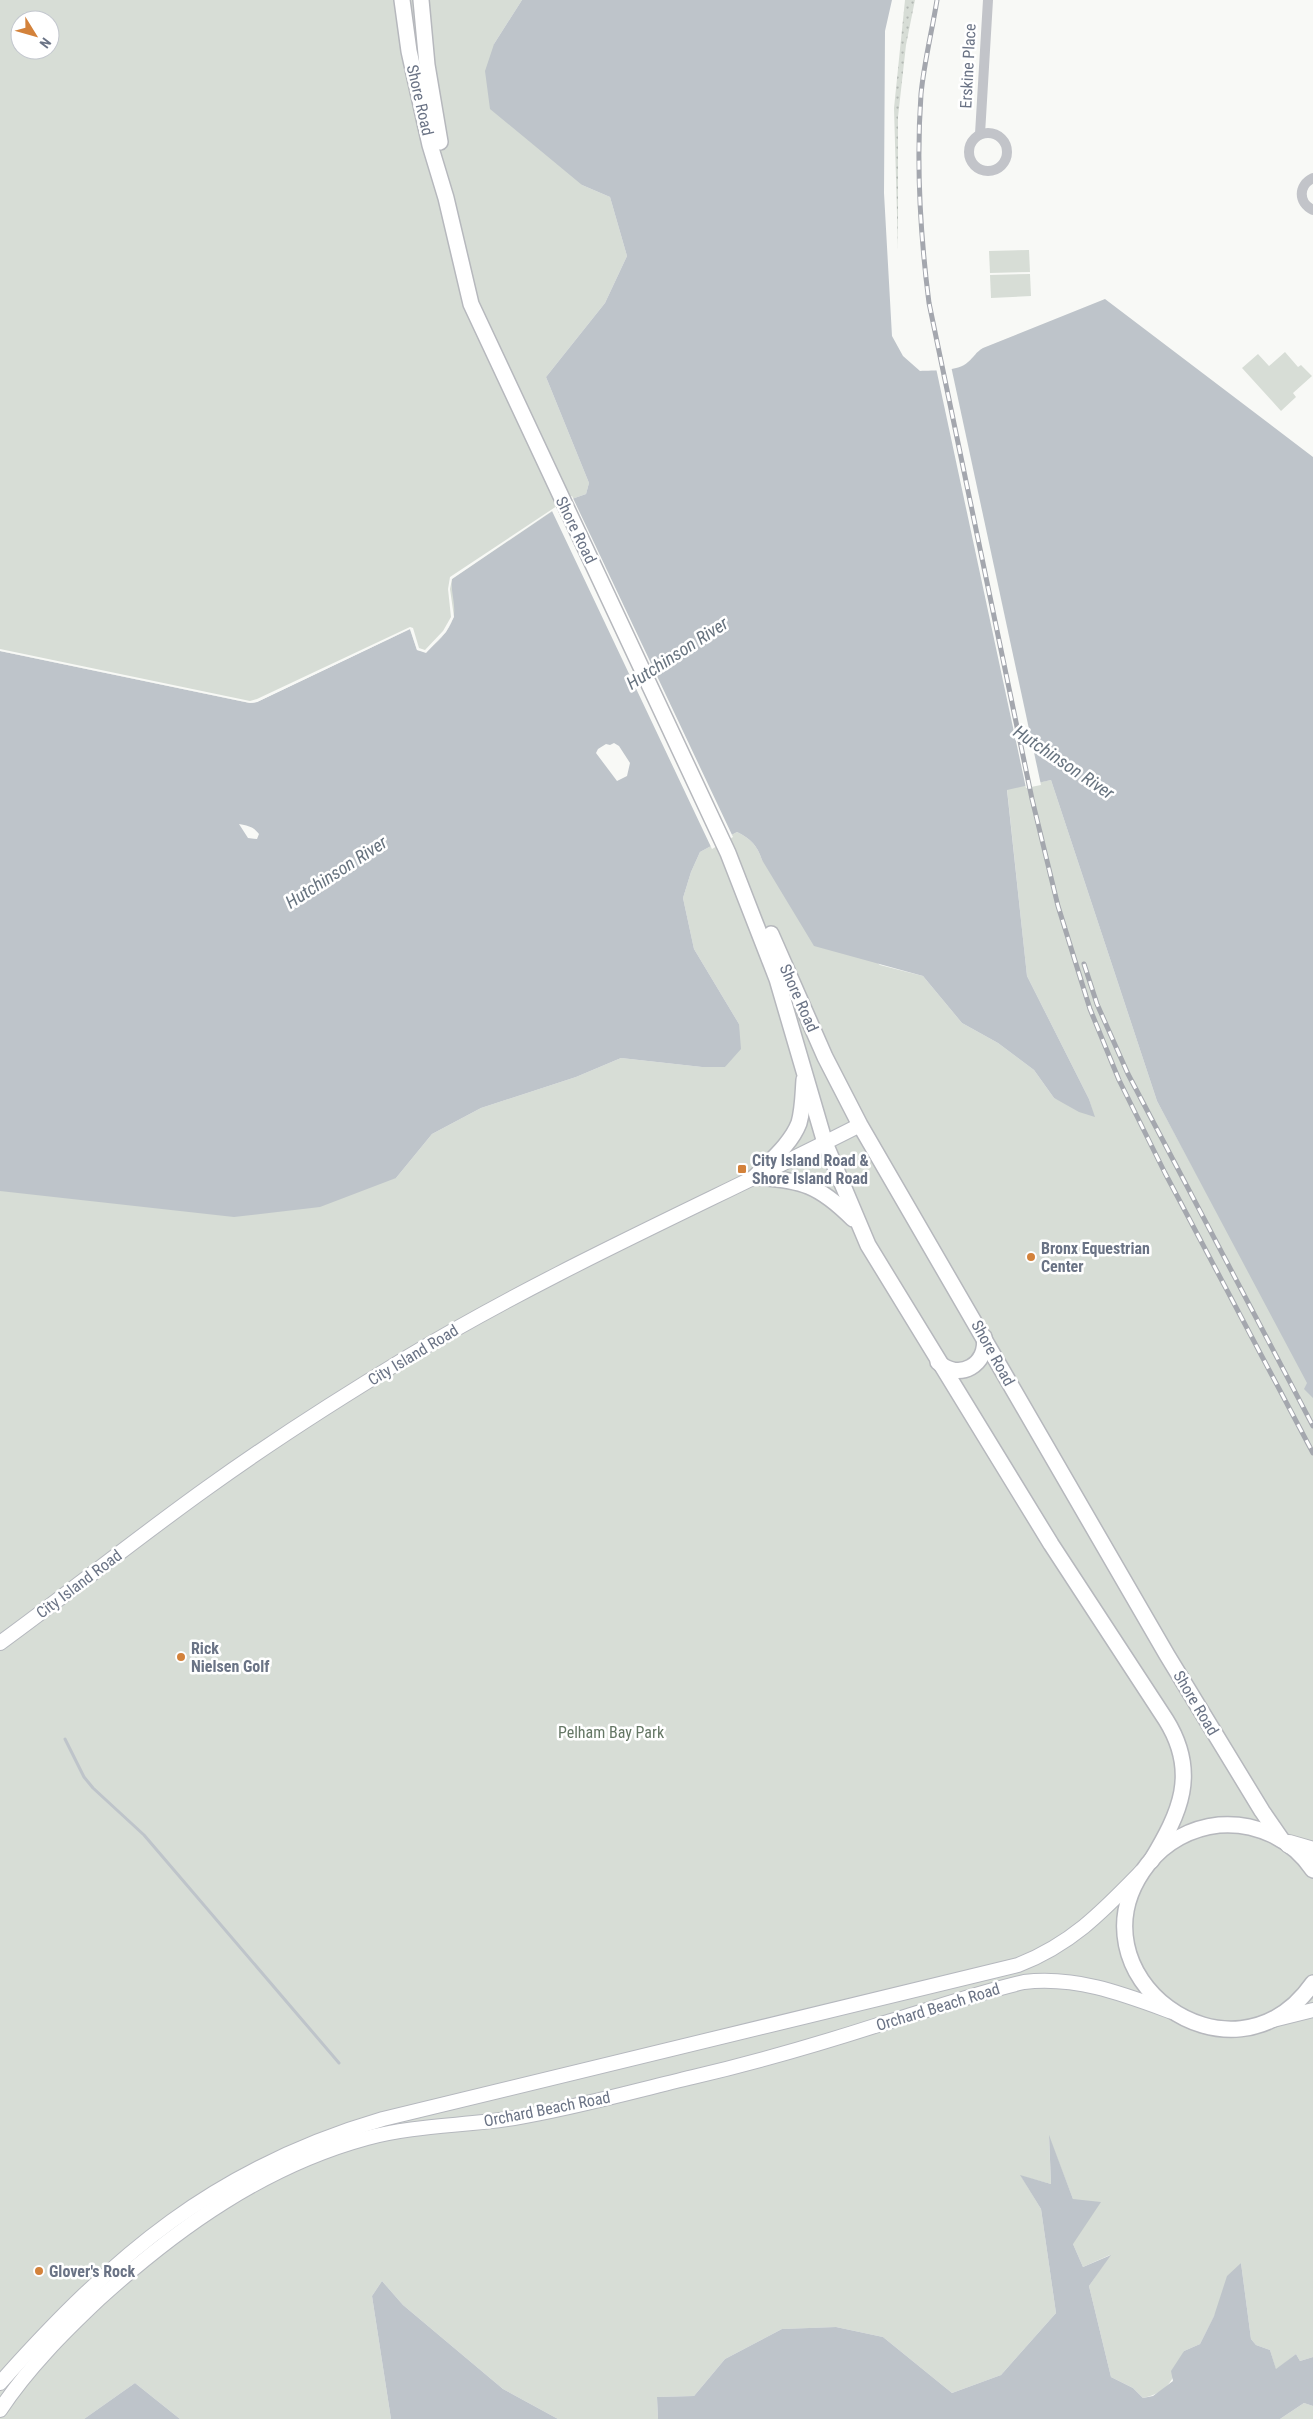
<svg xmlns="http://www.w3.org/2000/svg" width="1313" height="2419" font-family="'Roboto Condensed',sans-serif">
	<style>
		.grass { fill: url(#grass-dots) }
		.green { fill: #d7ddd6; fill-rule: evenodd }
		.water { fill: #bec4ca; fill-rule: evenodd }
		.pier { fill: #f8f9f6 }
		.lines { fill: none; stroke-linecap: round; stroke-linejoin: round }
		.stream { stroke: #bec4ca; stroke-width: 3 }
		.secondary-casing { stroke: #b5b8be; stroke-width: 16 }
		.primary-casing { stroke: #b6b8bd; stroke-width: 18 }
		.highway-casing { stroke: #b5b7bc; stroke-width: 20 }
		.street { stroke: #c2c4c9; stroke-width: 10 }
		.secondary { stroke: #fff; stroke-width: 14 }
		.primary { stroke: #fff; stroke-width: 15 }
		.highway { stroke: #fff; stroke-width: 18 }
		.rail-casing { stroke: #a4a7ae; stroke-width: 5 }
		.rail { stroke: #fff; stroke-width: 3; stroke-dasharray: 9; stroke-linecap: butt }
		.poi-dot { fill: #d3823b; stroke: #fff; stroke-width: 2 }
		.labels { text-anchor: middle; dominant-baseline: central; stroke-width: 5; stroke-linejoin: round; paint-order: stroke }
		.street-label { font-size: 16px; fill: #6a7385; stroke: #fff }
		.poi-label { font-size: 16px; font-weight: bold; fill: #6a7385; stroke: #fff; text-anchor: start }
		.park-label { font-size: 16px; fill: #657765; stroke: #fff }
		.water-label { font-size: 18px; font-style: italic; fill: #67737f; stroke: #fff }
	</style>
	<defs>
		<pattern id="grass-dots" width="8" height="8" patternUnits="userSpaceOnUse" patternTransform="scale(1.25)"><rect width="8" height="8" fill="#d7ddd6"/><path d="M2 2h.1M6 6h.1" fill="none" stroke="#b2b8b3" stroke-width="1.8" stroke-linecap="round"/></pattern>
	</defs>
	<rect width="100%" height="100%" fill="#f8f9f6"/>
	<path class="grass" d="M905,0H915L906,45L898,117V250L894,108Z"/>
	<g class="green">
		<path d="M0,0H522L494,44L582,185L610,197L627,256L605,303L546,377L589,483L586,494L569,500L454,617L446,632L426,653L417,650L410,629L250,703L0,651ZM20,20H50V50H20Z"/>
		<path d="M1029,250L1030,272L990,273L989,251Z"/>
		<path d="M1030,274L1031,296L991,298L990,275Z"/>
		<path d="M1285,352L1298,367L1301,365L1312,376L1293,393L1296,397L1281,411L1242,368L1258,354L1269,366Z"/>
		<path d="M1051,780L1157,1101L1313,1390V2357L1300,2361L1296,2354L1276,2370L1270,2350L1256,2345L1251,2339L1241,2263L1200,2344L1184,2351C1175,2375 1171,2392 1143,2398L1133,2388L1111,2377L1089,2286L1110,2255L1083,2267L1073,2244V2199L1049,2137L1051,2184L1021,2176L1041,2209L1056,2313L1001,2375L952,2393L883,2337L836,2327L782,2329L725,2359L694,2396L657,2397L658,2419H558L503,2389L403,2305L382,2281L372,2296L391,2419H180L135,2383L84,2419H0V1191L396,1178L432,1134L481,1108L576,1077L621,1058L702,1067H725L739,1024L694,949L683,898L691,872L700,852L737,832C751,839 757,845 762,860L880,965L923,976L962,1023L998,1043L1034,1070L1054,1098L1094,1116L1089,1099L1027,976L1007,789Z"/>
		<path d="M1304,2403L1313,2406V2419H1280Z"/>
	</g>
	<g class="water">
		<path d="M522,0H892L885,31L884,193L892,336L903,356L920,371C933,370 958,372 968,362C974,357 976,352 983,348L1105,299L1313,457V1398L1304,1389L1307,1383L1157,1101L1051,780L1007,790L1027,976L1089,1099L1095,1117L1079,1112L1054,1098L1034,1070L998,1043L962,1023L923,976L814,946L762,860C757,845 751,839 737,832L700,852L691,872L683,898L694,949L739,1024L741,1049L725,1067H702L621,1058L576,1077L481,1108L432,1134L396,1178L320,1207L234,1217L0,1191V651L250,703L257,702L410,629L417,650L426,652C436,643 449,632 453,618C457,607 450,591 452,579L569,500L586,494L589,483L546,377L605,303L627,256L610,197L582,185L490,109L485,71L494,44ZM614,743L619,746L630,763L627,776L617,781L596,753L598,749L606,744L610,745ZM239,824C248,826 253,826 259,834L257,839L248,838Z"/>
		<path d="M1049,2135L1073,2199L1101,2202L1073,2244L1083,2267L1111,2255L1089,2286L1111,2377L1133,2388L1143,2398L1153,2396L1173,2381L1171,2371L1184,2351L1200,2344L1214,2316L1227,2276L1241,2263L1251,2339L1256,2345L1270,2350L1276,2369L1296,2354L1300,2361L1313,2357V2406L1304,2403L1280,2419H658L657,2397L694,2396L725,2359L782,2329L836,2327L883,2337L952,2393L1001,2375L1056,2313L1041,2209L1020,2175L1051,2184Z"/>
		<path d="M382,2281L403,2305L503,2389L558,2419H391L372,2296Z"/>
		<path d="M135,2383L180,2419H84Z"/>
	</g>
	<g class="pier">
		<path d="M951,366L1041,785L1026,788L936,368Z"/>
		<path d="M572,496L733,837L712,849L552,511L452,579L450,589L454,617L446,632L426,653L417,650L410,629L257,702L250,703L0,651V649L250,701L257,699L410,627L413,628L419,648L425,650L443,631L451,617L448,589L450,577Z"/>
	</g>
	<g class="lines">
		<path class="stream" d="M65,1739L84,1777L93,1788L144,1835L339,2063"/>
		<g class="secondary-casing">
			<g id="secondary">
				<path d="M0,1643C70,1592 137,1538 207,1488C271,1442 338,1399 406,1358C552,1270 709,1202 860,1125"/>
				<path d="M1273,2020L1313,2010"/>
				<path d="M0,2383C114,2255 215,2168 383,2119L1018,1965C1072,1944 1103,1911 1142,1871"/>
				<path d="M0,2410C28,2368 63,2333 99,2299C177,2228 264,2166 367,2138C415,2125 465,2126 514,2118C575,2108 634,2091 693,2077C757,2062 819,2044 881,2024C929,2010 976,1993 1024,1982C1077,1976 1123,1994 1172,2012"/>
			</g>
		</g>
		<g class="primary-casing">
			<g id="primary">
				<path d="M402,0L409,51L430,145L446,198L471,304L728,853L777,979L825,1143L868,1245L1051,1544L1166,1720C1199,1773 1180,1813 1151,1861"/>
				<path d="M421,0L427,65L440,142"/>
				<path d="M771,934L825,1057L860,1125L1167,1655L1262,1811L1282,1840"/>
				<path d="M755,1177C770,1161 791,1144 799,1123C803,1109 803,1094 804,1080"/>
				<path d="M755,1177C802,1180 819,1185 853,1219"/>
				<path d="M938,1362C959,1382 989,1364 984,1337"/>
				<path d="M1313,1870C1292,1839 1256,1822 1219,1825C1191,1828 1165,1842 1148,1864C1063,1973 1232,2099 1313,1983"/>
			</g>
		</g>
		<g class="highway-casing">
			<path id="highway" d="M1289,1844L1313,1851"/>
		</g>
		<g class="street">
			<circle cx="988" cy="152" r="19"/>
			<path d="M980,134L988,0"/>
			<path d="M1313,178C1298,185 1298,203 1313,210"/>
		</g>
		<use href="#secondary" class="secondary"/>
		<use href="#primary" class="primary"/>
		<use href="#highway" class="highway"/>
		<g class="rail-casing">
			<g id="rail">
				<path d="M937,0C932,31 924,63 921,94C916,165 920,233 929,303L1032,799L1058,906L1090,1009L1119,1080L1165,1173L1313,1453"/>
				<path d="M1084,964L1097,1004L1128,1074L1313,1426"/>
			</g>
		</g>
		<use href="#rail" class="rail"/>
	</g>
	<g class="poi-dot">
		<rect x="737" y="1164" width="10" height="10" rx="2.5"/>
		<circle cx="1031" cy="1257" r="5"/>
		<circle cx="181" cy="1657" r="5"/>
		<circle cx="39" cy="2271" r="5"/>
	</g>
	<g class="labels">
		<g class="street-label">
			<text transform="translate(968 66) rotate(-87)">Erskine Place</text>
			<text transform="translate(420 100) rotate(77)">Shore Road</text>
			<text transform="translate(576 530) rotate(64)">Shore Road</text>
			<text transform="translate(799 998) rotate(66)">Shore Road</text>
			<text transform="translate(993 1353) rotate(61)">Shore Road</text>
			<text transform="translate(413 1355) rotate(-31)">City Island Road</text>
			<text transform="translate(79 1584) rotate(-37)">City Island Road</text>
			<text transform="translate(1196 1703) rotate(59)">Shore Road</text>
			<text transform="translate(938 2007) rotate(-17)">Orchard Beach Road</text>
			<text transform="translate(547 2109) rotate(-11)">Orchard Beach Road</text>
		</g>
		<g class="poi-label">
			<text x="752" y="1160">City Island Road &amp;<tspan x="752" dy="18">Shore Island Road</tspan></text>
			<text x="1041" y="1248">Bronx Equestrian<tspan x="1041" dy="18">Center</tspan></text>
			<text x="191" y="1648">Rick<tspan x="191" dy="18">Nielsen Golf</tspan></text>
			<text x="49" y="2271">Glover's Rock</text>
		</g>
		<g class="park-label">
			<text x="611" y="1732">Pelham Bay Park</text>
		</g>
		<g class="water-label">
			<text transform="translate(677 653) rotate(-33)">Hutchinson River</text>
			<text transform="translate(1064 762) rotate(34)">Hutchinson River</text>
			<text transform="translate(336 872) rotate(-33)">Hutchinson River</text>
		</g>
	</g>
	<g transform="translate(35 35) rotate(127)"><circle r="24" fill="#ffffff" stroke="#c3c7ce"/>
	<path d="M0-4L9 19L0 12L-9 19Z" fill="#d3823b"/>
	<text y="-8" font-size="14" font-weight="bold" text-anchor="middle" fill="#6a7385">N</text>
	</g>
</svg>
